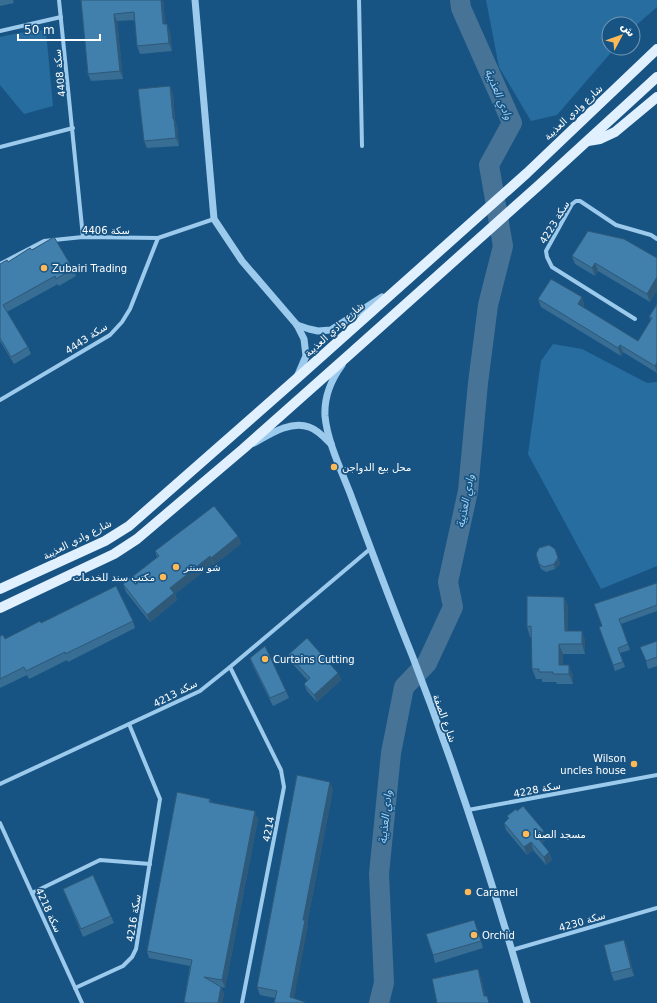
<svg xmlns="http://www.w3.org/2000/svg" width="657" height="1003" font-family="'DejaVu Sans','Noto Sans Arabic',sans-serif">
<rect width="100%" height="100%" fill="#185483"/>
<!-- green -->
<g fill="#276da0">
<polygon points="486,0 657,0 657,7 633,28 633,24 609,24 609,48 615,48 557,115 531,121 499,67"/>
<polygon points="34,30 46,31 53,106 24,114 0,85 0,37"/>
<polygon points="553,344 582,349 647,383 657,382 657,566 601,589 528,454 541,361"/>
</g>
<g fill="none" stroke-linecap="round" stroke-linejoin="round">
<!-- river -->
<polyline stroke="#477496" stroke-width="20" points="379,1003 384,983 379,874 391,753 404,687 427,663 453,607 448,582 468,491 478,383 488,305 503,246 489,165 512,123 461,8 460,0"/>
<!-- minor -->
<g stroke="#9ccaec" stroke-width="4">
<polyline points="59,0 83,237"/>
<polyline points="359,0 362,146"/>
<polyline points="0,31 61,17"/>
<polyline points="0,147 73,128"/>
<polyline points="0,264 44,241 83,237 158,238 214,219"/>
<polyline points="635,319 552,267 547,257 546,251 572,204 576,201 580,201 616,225 651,235 657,239"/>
<polyline points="0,400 110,335 122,322 130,309 158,238"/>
<polyline points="230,667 281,770 284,787 242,1003"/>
<polyline points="0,784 200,691 230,667 370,549"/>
<polyline points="468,810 657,775"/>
<polyline points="0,823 82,1003"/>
<polyline points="32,893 100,860 150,864"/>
<polyline points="512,950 657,908"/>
<polyline points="75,988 123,966 132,957 136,949 160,799 129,724"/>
</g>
<!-- tertiary -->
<g stroke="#9ccaec" stroke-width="7">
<polyline points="195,0 214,219 242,261 297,325 304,339 306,356 297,377"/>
<polyline points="297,325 309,329 318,331 331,330 382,297"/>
<path d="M342,365C331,380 324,398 325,416C327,440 341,470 350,493C370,547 390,601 412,655C456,769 494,886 527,1003"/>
<path d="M254,443C270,434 291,420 309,427C318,430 325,438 331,444"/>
</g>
<!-- primary -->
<g stroke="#e1f0ff" stroke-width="10">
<polyline points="588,141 600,139 615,132 657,97"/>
<polyline points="0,589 105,541 129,526 295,380 527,173 657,49"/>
<polyline points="0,608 114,554 137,539 243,449 350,354 538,186 657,77"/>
</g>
</g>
<!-- wall -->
<g fill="#386d94">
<polygon points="0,0 13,0 14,3 0,6"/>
<polygon points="81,0 163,0 165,24 167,24 170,32 172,51 140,54 137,46 135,20 117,21 123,79 91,81 88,74"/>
<polygon points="170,86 173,94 175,121 177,126 179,146 147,148 144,141"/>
<polygon points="32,250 73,269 76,276 59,286 58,284 7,312 28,347 31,354 14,364 0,341 0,264 8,262"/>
<polygon points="572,256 657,258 657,290 650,302 598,271 595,276 575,264"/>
<polygon points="582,297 584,305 583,307 638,341 651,321 649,317 657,304 657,373 623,352 621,356 541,307 538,299"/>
<polygon points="238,536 241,544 214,565 213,564 175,594 177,600 150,622 126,592 123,584 157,557 155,551"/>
<polygon points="557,554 560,564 555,569 546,572 541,569 539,564"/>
<polygon points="657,583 657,611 621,624 630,650 620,653 625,667 615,671 599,627 602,626"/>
<polygon points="564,597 568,607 568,631 582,631 585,641 585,654 563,654 563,665 573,675 573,684 557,684 556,682 542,682 542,679 536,679 532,669 532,637 530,637 527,627"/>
<polygon points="133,621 135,628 68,662 67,660 29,679 27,675 0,688 0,636 5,639 41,623"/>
<polygon points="657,641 657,666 648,669 646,661"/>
<polygon points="288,655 338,673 341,680 317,702 307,691 304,684 308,681 291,662"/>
<polygon points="250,658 286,691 289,698 273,706 253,666"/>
<polygon points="333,789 307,924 308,927 275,998 260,995 257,987"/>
<polygon points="210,799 211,802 258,819 225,988 221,987 224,994 222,1003 184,1003 184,1002 190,966 149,958 147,951"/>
<polygon points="507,816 547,838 542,843 549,852 552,860 546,865 533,850 527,855 506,830 504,823 508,819"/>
<polygon points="63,889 111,916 114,923 83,937"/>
<polygon points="477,928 483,948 435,963 433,955"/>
<polygon points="624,940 627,947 634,976 614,981 611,973"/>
</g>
<!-- shaded-wall -->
<g fill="#2e5978">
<polygon points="161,0 163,0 166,32 163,24"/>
<polygon points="114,14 117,21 123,79 120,71"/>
<polygon points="167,24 170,32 172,51 169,43"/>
<polygon points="170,86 173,94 175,121 177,126 179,146 176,138 173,119"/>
<polygon points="595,263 598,271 595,276 592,268"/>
<polygon points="657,277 657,290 650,302 647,294"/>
<polygon points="582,297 584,305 580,312 578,304"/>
<polygon points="620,345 623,352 621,356 618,348"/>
<polygon points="657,362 657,373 655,366"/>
<polygon points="238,536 241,544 214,565 211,558"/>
<polygon points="555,549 560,564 555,569 554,564"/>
<polygon points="210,556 213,564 175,594 177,600 150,622 147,615 170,588"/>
<polygon points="564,597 568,607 568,641 565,631"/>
<polygon points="582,631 585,641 585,654 582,644"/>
<polygon points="559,644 563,654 563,674 559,665"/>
<polygon points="569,665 573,675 573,684 569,674"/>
<polygon points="338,673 341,680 317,702 314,695"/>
<polygon points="330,782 333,789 307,924 308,927 293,1003 290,997 303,920"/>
<polygon points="255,811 258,819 225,988 222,980"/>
<polygon points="544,831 547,838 540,844 537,837"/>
<polygon points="531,842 533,850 527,855 524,847"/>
<polygon points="549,852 552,860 546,865 544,857"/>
<polygon points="624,940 627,947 634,976 631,968"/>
<polygon points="478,969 481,976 487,1003 484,996"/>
<polygon points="221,987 224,994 222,1003 218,1003"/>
</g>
<!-- building -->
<g fill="#417fac" stroke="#2e5978">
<polygon points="81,0 161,0 163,24 167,24 169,43 137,46 134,12 114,14 120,71 88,74"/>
<polygon points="170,86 173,119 174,119 176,138 144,141 138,89"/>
<polygon points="588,231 624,239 657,258 657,277 647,294 595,263 592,268 572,256"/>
<polygon points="54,237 73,269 56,279 55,276 3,305 28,347 11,357 0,338 0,264 7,260 8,262 30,248 32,250"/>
<polygon points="551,279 582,297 578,304 638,341 652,318 649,317 657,304 657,362 655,366 620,345 618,348 538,299"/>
<polygon points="214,506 238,536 211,558 210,556 170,588 174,593 147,615 123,584 159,556 155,551"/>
<polygon points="549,545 555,549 558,558 554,564 544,567 539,564 536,554 539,548"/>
<polygon points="657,583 657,605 619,619 628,644 618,648 623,662 613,665 599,627 602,626 594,604"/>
<polygon points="116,586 133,621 65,654 65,652 26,671 24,667 0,679 0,636 3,635 5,639 40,621 41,623"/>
<polygon points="527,596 564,597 565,631 582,631 582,644 559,644 559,665 569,665 569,674 553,674 553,672 539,672 539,669 532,669 531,626 527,627"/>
<polygon points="307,638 338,673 314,695 304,684 310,678 288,655"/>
<polygon points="657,641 657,657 646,661 640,647"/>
<polygon points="265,646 286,691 270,698 250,658"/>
<polygon points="297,775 330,782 303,920 305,920 290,997 305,1002 304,1003 274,1003 277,991 257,987"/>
<polygon points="177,792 210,799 209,802 255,811 222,980 204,977 221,987 218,1003 188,1003 184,1002 192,960 147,951"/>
<polygon points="523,806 544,831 537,837 549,852 544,857 531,842 524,847 504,823 509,818 507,816 516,809 517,811"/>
<polygon points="93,875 111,916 81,929 63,889"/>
<polygon points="474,920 481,941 433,955 426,934"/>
<polygon points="624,940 631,968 611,973 604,945"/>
<polygon points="478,969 484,996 487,996 489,1003 437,1003 432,979"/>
</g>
<!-- markers -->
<g fill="#ffb957" stroke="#185483" stroke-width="1.5">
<circle cx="44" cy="268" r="4"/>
<circle cx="334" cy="467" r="4"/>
<circle cx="176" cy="567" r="4"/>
<circle cx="163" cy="577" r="4"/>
<circle cx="265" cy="659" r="4"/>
<circle cx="634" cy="764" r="4"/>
<circle cx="526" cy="834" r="4"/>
<circle cx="468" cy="892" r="4"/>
<circle cx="474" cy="935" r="4"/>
</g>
<g text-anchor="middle" stroke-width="3.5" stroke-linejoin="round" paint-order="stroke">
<!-- street labels -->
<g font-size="10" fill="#fff" stroke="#185483">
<text transform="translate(59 73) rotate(-96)" y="4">سكة 4408</text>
<text transform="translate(573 112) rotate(-43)" y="4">شارع وادي العذيبة</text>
<text transform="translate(554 222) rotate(-59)" y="4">سكة 4223</text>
<text x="106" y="234">سكة 4406</text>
<text transform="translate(334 329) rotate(-42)" y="4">شارع وادي العذيبة</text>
<text transform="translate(86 338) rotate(-33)" y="4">سكة 4443</text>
<text transform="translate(77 539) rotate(-27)" y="4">شارع وادي العذيبة</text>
<text transform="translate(175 693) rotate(-27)" y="4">سكة 4213</text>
<text transform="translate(445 718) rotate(70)" y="4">شارع الصفة</text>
<text transform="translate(537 789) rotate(-11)" y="4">سكة 4228</text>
<text transform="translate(268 829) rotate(-79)" y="4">4214</text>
<text transform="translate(49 910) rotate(65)" y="4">سكة 4218</text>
<text transform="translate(133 918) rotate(-81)" y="4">سكة 4216</text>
<text transform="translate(582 921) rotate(-16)" y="4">سكة 4230</text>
</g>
<!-- poi labels -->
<g font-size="10" fill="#fff" stroke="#185483" text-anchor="start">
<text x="52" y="272">Zubairi Trading</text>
<text x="342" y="471">محل بيع الدواجن</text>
<text x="184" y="571">شو سنتر</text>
<text x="155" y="581" text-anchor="end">مكتب سند للخدمات</text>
<text x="273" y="663">Curtains Cutting</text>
<text x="626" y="762" text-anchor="end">Wilson<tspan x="626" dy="12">uncles house</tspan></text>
<text x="534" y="838">مسجد الصفا</text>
<text x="476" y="896">Caramel</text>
<text x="482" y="939">Orchid</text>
</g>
<!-- water labels -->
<g font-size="11" font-style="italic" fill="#a7d4f3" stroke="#185483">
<text transform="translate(499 94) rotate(67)" y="4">وادي العذيبة</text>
<text transform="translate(465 501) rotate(-79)" y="4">وادي العذيبة</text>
<text transform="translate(385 817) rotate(-84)" y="4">وادي العذيبة</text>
</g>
</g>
<!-- north arrow -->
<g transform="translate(621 36) rotate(49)"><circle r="19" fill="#185483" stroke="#7498b5"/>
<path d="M0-3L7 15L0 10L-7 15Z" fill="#ffb957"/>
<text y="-6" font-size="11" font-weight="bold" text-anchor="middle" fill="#ffffff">ش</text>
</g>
<!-- scale -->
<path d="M18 34v6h82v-6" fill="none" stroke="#ffffff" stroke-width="2"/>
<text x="24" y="34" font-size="12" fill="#ffffff" stroke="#185483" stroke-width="3" paint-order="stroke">50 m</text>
</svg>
